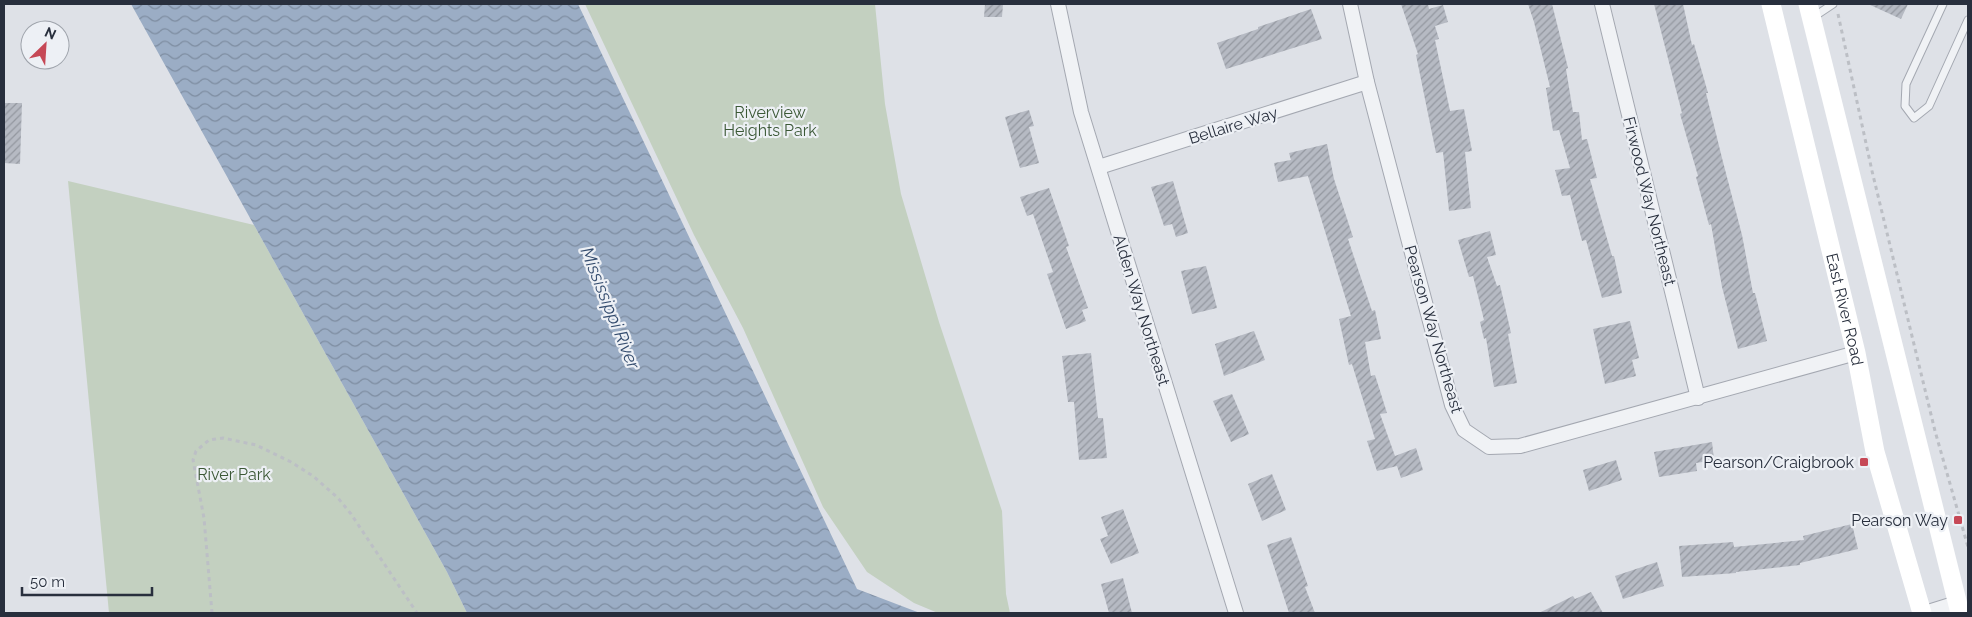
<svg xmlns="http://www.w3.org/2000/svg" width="1972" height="617" font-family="Raleway,sans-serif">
<defs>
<pattern id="water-waves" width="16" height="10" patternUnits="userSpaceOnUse" patternTransform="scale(1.25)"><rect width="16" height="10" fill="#9badc5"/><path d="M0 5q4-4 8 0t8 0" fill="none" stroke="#7e8da1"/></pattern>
<pattern id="building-hatch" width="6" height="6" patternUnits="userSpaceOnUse" patternTransform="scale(1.25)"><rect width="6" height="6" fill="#b6bac3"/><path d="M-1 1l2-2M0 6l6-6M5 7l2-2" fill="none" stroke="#9498a0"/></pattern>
</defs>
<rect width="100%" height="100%" fill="#dee1e7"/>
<!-- park -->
<g fill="#c3d0c0">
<polygon points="585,4 875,4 885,104 901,194 939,322 1002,511 1006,594 1010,613 938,613 914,603 867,572 823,507 743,328 694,235"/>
<polygon points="68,181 254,225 447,572 467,613 109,613"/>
</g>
<!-- water -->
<polygon fill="url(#water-waves)" points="131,4 578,4 857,589 920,613 467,613 447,572"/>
<!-- building -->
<g fill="url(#building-hatch)">
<polygon points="985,4 1003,4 1002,17 984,17"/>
<polygon points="1401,4 1428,4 1429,9 1443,5 1448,22 1435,26 1439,39 1435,40 1450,111 1464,109 1472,151 1465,152 1471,208 1449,211 1443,152 1436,153 1416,55 1418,54"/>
<polygon points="1528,4 1552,4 1568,68 1566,69 1573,112 1579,112 1582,140 1587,139 1597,178 1590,179 1612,256 1614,256 1622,293 1602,298 1586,240 1582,241 1570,195 1562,196 1555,170 1570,168 1559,130 1553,131 1546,88 1550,87 1534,22"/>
<polygon points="1654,4 1683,4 1692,45 1694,44 1708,93 1706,93 1722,158 1742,235 1753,293 1755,293 1767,341 1738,349 1722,287 1711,224 1709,225 1696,177 1698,176 1680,114 1682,113"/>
<polygon points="1868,4 1908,4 1901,19"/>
<polygon points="1311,9 1322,39 1226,69 1217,43 1258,29 1258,27"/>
<polygon points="4,103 22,103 20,164 4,163"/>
<polygon points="1029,110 1034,126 1029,127 1039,163 1020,168 1005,117"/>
<polygon points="1327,144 1334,179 1353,237 1348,239 1372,311 1375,310 1381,339 1365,342 1371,376 1375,375 1387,413 1380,414 1395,456 1416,448 1423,470 1401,478 1397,466 1377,471 1367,441 1375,439 1352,364 1349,365 1339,319 1351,316 1308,176 1278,182 1274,163 1291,160 1289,153"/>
<polygon points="1173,181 1188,233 1176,237 1172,224 1164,226 1151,187"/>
<polygon points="1049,188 1069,246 1066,247 1088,308 1082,310 1086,321 1066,329 1047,274 1053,272 1033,214 1027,216 1020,197"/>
<polygon points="1490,231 1496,255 1487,257 1497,286 1500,285 1511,333 1508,334 1517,383 1494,387 1486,338 1484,339 1480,322 1484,320 1473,276 1469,277 1458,240"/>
<polygon points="1206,266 1217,308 1192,314 1181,271"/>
<polygon points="1630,321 1639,358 1632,360 1636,376 1605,384 1593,329"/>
<polygon points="1254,331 1265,360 1224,376 1215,344"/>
<polygon points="1091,353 1098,418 1103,418 1107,458 1079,460 1074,402 1068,402 1062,356"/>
<polygon points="1232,394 1249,434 1231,442 1213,401"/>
<polygon points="1712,442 1714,460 1696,463 1697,471 1659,477 1654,452"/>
<polygon points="1616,460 1622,480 1589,491 1583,470"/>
<polygon points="1272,474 1286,510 1262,521 1248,484"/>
<polygon points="1123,509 1139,553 1111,564 1100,539 1108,536 1101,517"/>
<polygon points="1852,524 1858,549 1800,563 1800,565 1736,572 1736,573 1682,577 1679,546 1733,542 1734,547 1804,540 1803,536"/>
<polygon points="1291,537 1308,586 1305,587 1315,613 1289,613 1267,545"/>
<polygon points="1657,562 1664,586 1623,599 1615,576"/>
<polygon points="1123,578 1132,613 1109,613 1101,584"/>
<polygon points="1591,592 1603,613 1539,613 1573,596 1575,599"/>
</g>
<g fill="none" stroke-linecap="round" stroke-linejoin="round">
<defs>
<g id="lane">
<polyline points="1943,4 1906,84 1905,106 1914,118 1929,106 1968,20"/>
<polyline points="1812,18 1833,4"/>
</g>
<g id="street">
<polyline points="1058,4 1081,112 1236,613"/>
<polyline points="1350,4 1367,82 1452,405 1464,430 1489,447 1520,446 1856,353"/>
<polyline points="1602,4 1698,398"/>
<polyline points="1099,167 1367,82"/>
<polyline points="1925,613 1957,603"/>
</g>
</defs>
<!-- lane casing -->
<use href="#lane" stroke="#a4a8b1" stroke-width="9"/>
<!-- street casing -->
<use href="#street" stroke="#a4a8b1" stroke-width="16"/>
<!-- path -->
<g stroke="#bcbfc5" stroke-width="3" stroke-dasharray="4 4" stroke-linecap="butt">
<polyline points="1838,14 1872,171 1935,431 1968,547"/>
<polyline points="212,613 204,518 193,460 196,451 209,440 223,438 256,445 291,462 313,476 338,498 351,514 417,613"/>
</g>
<!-- lane -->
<use href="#lane" stroke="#f0f2f5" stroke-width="7"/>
<!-- street -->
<use href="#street" stroke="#f0f2f5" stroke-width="14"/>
<!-- secondary -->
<g stroke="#fff" stroke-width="19">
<path id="s1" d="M1771,4L1856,353L1875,452L1922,613"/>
<polyline points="1808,4 1960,613"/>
</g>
</g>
<!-- markers -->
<g fill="#c64856" stroke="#edf0f5" stroke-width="2">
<rect x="1859" y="457" width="10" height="10" rx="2.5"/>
<rect x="1953" y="515" width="10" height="10" rx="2.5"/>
</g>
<g text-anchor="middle" stroke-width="4.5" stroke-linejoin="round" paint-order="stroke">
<!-- park labels -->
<g font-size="16" fill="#3b5836" stroke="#edf0f5">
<text x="770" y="118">Riverview<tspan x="770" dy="18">Heights Park</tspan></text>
<text x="234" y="480">River Park</text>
</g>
<!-- street labels -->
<g font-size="16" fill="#282f3d" stroke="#edf0f5">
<text transform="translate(1233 125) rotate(-17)" y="6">Bellaire Way</text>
<text transform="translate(1650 201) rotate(76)" y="6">Firwood Way Northeast</text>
<text dy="6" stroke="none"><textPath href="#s1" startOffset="314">East River Road</textPath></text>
<text transform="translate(1142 310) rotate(73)" y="6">Alden Way Northeast</text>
<text transform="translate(1434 329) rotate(74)" y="6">Pearson Way Northeast</text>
</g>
<!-- poi labels -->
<g font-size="16" fill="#282f3d" stroke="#edf0f5" text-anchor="end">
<text x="1854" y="468">Pearson/Craigbrook</text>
<text x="1948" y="526">Pearson Way</text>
</g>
<!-- water labels -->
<g font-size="18" font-style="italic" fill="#344c6e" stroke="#edf0f5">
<text transform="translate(610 308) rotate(68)" y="6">Mississippi River</text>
</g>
</g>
<!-- border -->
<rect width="1972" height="617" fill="none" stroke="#282f3d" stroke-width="10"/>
<!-- north arrow -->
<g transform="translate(45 45) rotate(25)"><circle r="24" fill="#edf0f5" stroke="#9ea3ab"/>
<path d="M0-4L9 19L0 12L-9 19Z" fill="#c64856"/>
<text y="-8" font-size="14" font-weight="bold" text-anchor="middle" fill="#282f3d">N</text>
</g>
<!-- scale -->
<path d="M22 587v8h130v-8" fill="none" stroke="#282f3d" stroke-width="2.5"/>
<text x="30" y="587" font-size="15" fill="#282f3d" stroke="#edf0f5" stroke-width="4" paint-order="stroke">50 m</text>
</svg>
